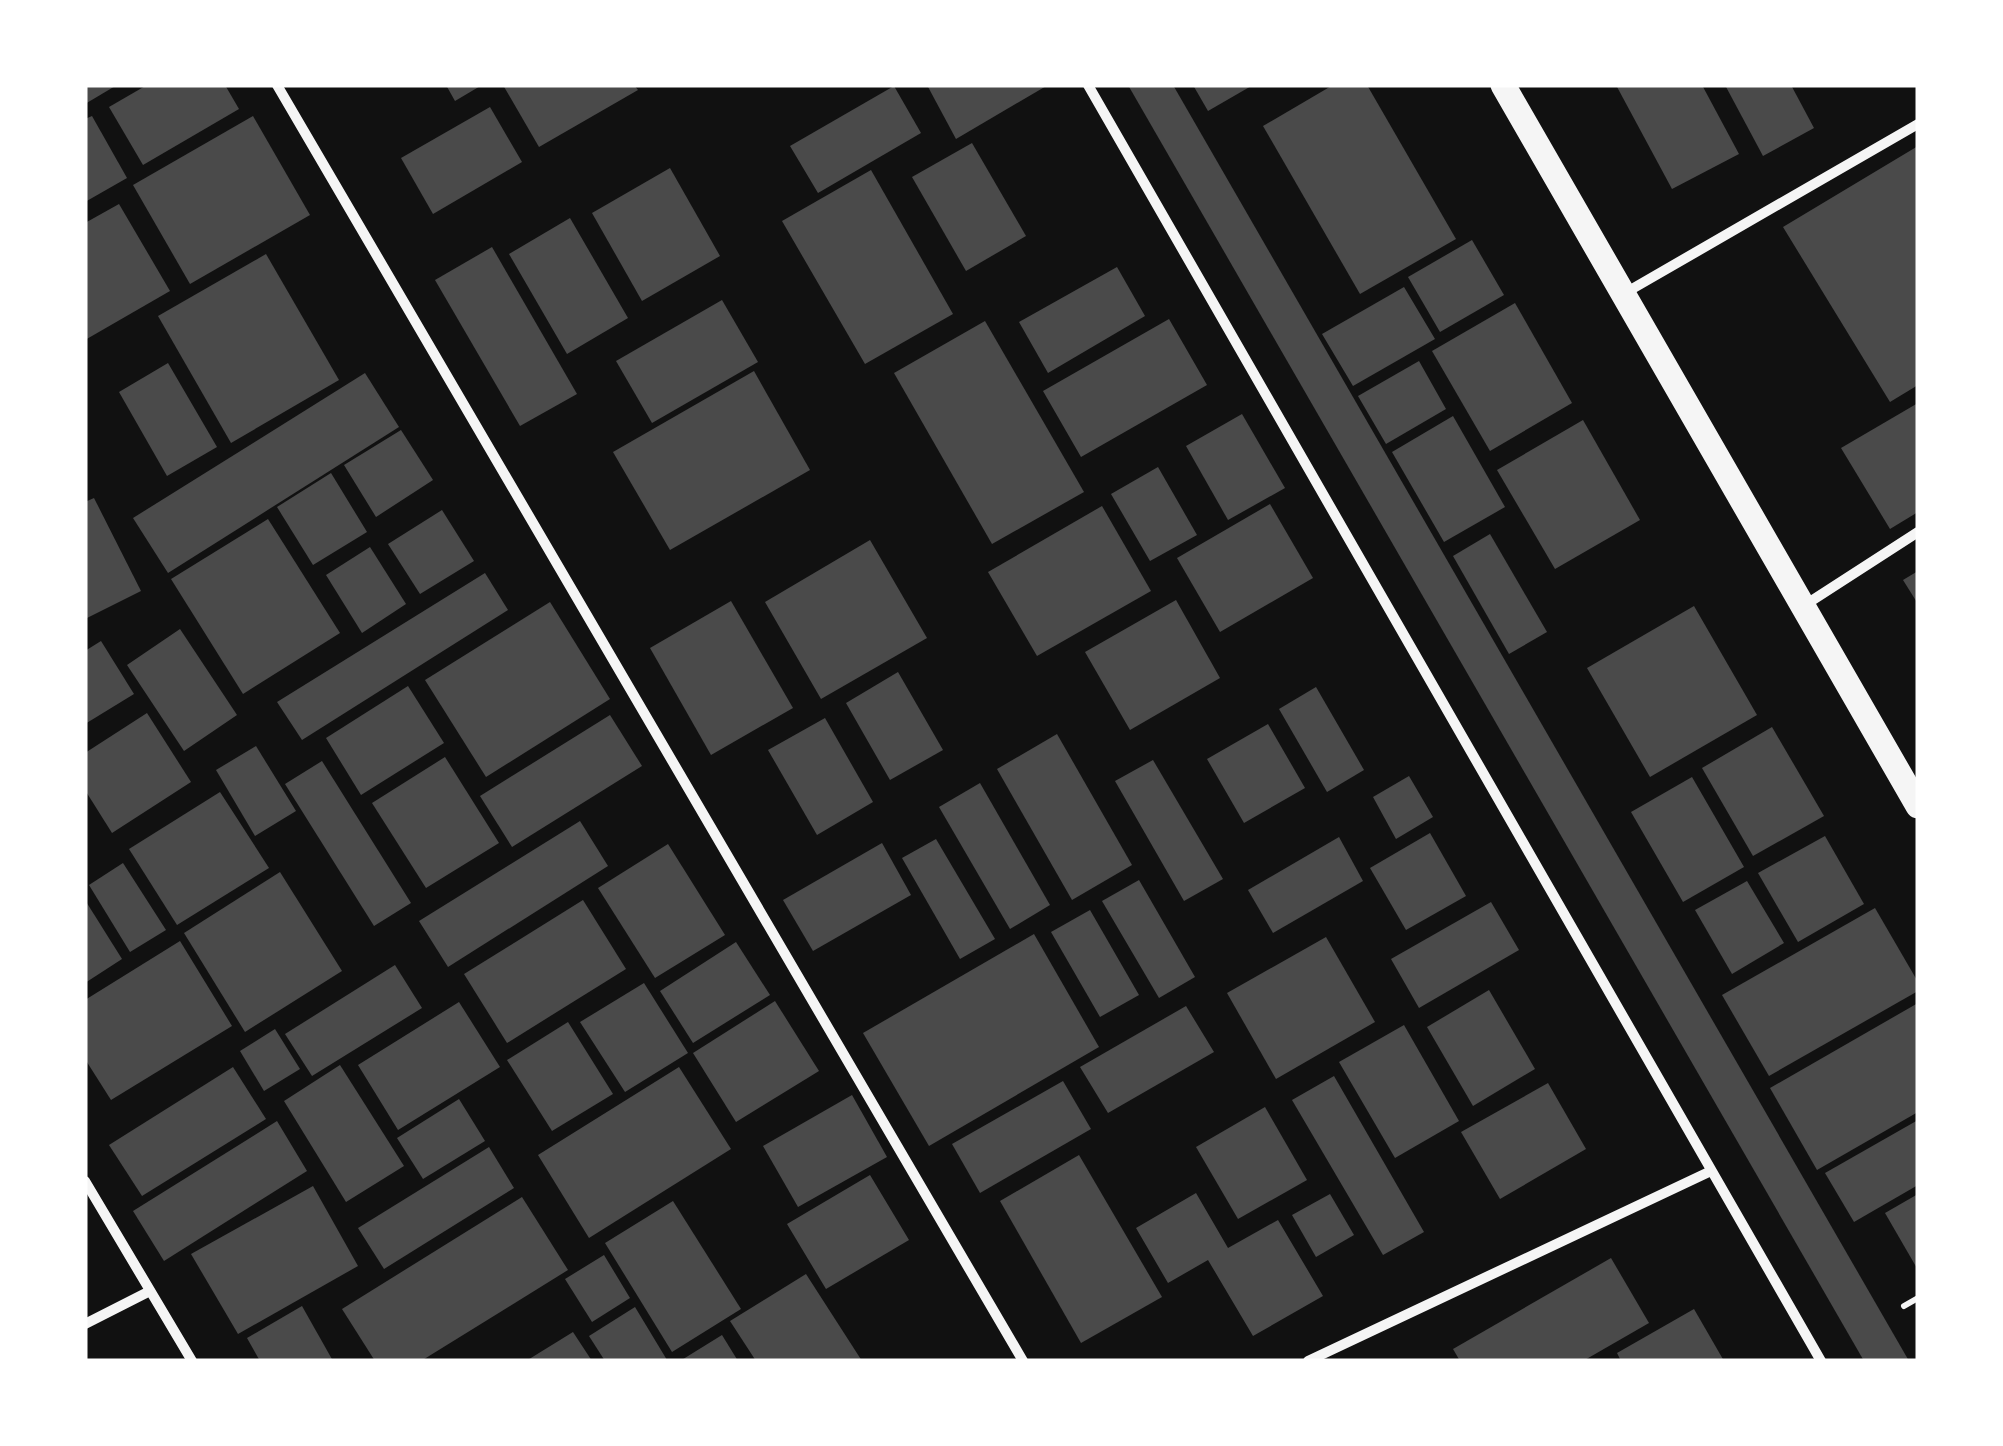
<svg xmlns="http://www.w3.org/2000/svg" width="2003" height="1446" font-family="'Exo 2',sans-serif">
<rect width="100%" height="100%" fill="#111"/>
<!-- building -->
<g fill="#4a4a4a">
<polygon points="85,85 117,85 85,104"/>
<polygon points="147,85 225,85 239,109 143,165 109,107"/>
<polygon points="446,85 482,85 455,101"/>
<polygon points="503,85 634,85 638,90 539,147"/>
<polygon points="927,85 1048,85 956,139"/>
<polygon points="1128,85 1173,85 1909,1361 1864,1361"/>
<polygon points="1193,85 1253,85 1208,111"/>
<polygon points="1333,85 1367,85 1456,239 1360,294 1263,126"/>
<polygon points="1616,85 1702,85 1739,154 1672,189"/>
<polygon points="1725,85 1791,85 1814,128 1763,156"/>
<polygon points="894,86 921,133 818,193 790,146"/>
<polygon points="490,107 522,162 433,214 401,158"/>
<polygon points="92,116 127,178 85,202 85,119"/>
<polygon points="253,116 310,215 190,284 133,185"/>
<polygon points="972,143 1026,236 966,271 912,177"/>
<polygon points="1918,146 1918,385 1890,402 1783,227"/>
<polygon points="670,168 720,256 642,301 592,213"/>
<polygon points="871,170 953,314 865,364 782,221"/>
<polygon points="119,204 170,291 85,340 85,223"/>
<polygon points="570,218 628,318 567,354 509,254"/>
<polygon points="1472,240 1504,295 1440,332 1408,277"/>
<polygon points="492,247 577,394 520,426 435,280"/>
<polygon points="266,254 339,380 231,443 158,316"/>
<polygon points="1117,267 1145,316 1048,373 1019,322"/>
<polygon points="1404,287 1435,339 1353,386 1322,334"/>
<polygon points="722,300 758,362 652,423 616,361"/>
<polygon points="1515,303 1572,403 1490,451 1432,351"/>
<polygon points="1169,319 1207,385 1081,457 1043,391"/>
<polygon points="985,321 1084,492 992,544 894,373"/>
<polygon points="1419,361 1446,409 1386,444 1358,396"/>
<polygon points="168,363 217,447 167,476 119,392"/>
<polygon points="754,371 810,470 670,550 613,452"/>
<polygon points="365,373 399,427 168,573 133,518"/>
<polygon points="1918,403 1918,512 1890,529 1841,448"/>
<polygon points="1242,414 1285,488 1228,520 1186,446"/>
<polygon points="1453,416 1505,507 1444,542 1392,452"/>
<polygon points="1583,420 1640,520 1555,569 1497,470"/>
<polygon points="401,430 433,480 376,517 344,465"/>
<polygon points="1158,467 1197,535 1150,561 1111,494"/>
<polygon points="331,473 367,532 313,565 277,507"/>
<polygon points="94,498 141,591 85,619 85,502"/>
<polygon points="1270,504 1313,578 1220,632 1177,558"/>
<polygon points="1102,506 1151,591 1037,656 988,572"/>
<polygon points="442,510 474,561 420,594 388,544"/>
<polygon points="268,519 340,633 243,694 171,579"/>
<polygon points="1490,534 1547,632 1509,654 1453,556"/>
<polygon points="870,540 927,638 821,699 765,602"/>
<polygon points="370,547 406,604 362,633 326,575"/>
<polygon points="1918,571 1918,604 1903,580"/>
<polygon points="485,573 508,610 302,740 277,702"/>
<polygon points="1176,600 1220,678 1130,730 1085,652"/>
<polygon points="731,601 793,708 711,755 650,648"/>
<polygon points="550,602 610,699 486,777 425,680"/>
<polygon points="1694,606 1757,715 1650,777 1587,668"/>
<polygon points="180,629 237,715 184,751 127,665"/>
<polygon points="101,641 134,694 85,724 85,651"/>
<polygon points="898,672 943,750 890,780 846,703"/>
<polygon points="408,686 444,743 361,795 326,738"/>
<polygon points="1316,687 1364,770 1327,792 1279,709"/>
<polygon points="147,713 191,782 112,833 85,790 85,753"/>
<polygon points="610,715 642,766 512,847 480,796"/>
<polygon points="825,718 873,802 817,835 768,750"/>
<polygon points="1268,724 1305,788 1244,823 1207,759"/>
<polygon points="1772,727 1824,816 1753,856 1702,768"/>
<polygon points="1057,734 1132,865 1072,900 997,769"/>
<polygon points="256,746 296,811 255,836 216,770"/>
<polygon points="445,757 499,843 426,888 372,803"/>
<polygon points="1153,760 1223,879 1184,901 1115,781"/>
<polygon points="322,761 411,903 374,926 285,784"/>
<polygon points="1409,776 1433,817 1396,839 1373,797"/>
<polygon points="1692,777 1744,867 1683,902 1631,812"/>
<polygon points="980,783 1050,905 1010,929 939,807"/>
<polygon points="220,792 269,868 177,925 129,849"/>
<polygon points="580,821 608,866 448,967 419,921"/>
<polygon points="1430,833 1466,896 1406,930 1370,868"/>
<polygon points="1825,836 1864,904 1798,942 1758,873"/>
<polygon points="1339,837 1363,881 1273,933 1248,890"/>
<polygon points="936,839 995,939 960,959 902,858"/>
<polygon points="882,843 911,895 813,951 783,900"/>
<polygon points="668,844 725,935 655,978 598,888"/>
<polygon points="123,863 166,930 130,952 89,885"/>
<polygon points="280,872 342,971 245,1032 184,933"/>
<polygon points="1139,880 1195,977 1159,998 1102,901"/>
<polygon points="1747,881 1784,943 1732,974 1695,910"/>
<polygon points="85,900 122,959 85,983"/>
<polygon points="583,900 626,969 507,1043 464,974"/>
<polygon points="1491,902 1519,950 1419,1008 1391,959"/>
<polygon points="1875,908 1918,982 1918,991 1769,1076 1722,995"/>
<polygon points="1090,910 1139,995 1100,1017 1051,932"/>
<polygon points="1034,934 1099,1047 929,1146 863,1033"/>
<polygon points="1326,937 1375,1022 1276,1079 1227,993"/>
<polygon points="180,941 232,1026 111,1100 85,1059 85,1000"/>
<polygon points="736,942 770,995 693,1043 660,991"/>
<polygon points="395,965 422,1008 312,1076 285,1034"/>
<polygon points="644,983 688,1053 625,1092 580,1022"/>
<polygon points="1489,990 1535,1069 1473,1106 1427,1027"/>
<polygon points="775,1001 819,1071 736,1122 693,1053"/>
<polygon points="459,1002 500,1067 398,1130 358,1065"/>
<polygon points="1918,1003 1918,1112 1817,1170 1770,1088"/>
<polygon points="1186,1006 1214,1052 1108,1113 1080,1067"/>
<polygon points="568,1022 613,1094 552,1131 507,1060"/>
<polygon points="1404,1025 1459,1121 1395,1158 1339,1062"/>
<polygon points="275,1029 300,1069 264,1091 240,1051"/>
<polygon points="340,1065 404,1166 346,1202 284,1101"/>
<polygon points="233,1067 266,1119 142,1196 109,1145"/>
<polygon points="679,1067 731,1149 589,1238 538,1155"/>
<polygon points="1334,1076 1424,1232 1383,1255 1292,1100"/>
<polygon points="1063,1081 1091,1129 980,1193 952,1144"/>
<polygon points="1548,1083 1586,1149 1500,1199 1461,1132"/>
<polygon points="852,1095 887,1157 798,1207 763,1146"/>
<polygon points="459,1099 485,1141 423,1179 397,1138"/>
<polygon points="1265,1107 1307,1180 1238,1219 1196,1147"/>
<polygon points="1918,1120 1918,1185 1854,1222 1825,1173"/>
<polygon points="277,1121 307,1171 164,1261 133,1211"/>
<polygon points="489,1147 514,1188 384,1269 358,1228"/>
<polygon points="1079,1155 1162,1297 1081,1343 1000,1201"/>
<polygon points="870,1175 909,1240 826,1289 787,1224"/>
<polygon points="313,1186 358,1266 238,1334 191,1254"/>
<polygon points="1196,1193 1228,1248 1278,1220 1323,1296 1253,1336 1208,1260 1168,1283 1136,1228"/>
<polygon points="1330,1194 1354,1235 1316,1257 1292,1215"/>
<polygon points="1918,1194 1918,1270 1885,1213"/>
<polygon points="522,1197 568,1270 421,1361 375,1361 342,1309"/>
<polygon points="673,1201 741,1309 672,1352 605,1243"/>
<polygon points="604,1255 630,1298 592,1322 565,1279"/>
<polygon points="1611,1258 1649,1323 1583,1361 1460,1361 1453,1349"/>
<polygon points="806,1274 862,1361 756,1361 730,1321"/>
<polygon points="302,1306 333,1361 260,1361 247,1338"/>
<polygon points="635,1307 667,1360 605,1361 589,1336"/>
<polygon points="1694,1309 1724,1361 1621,1361 1617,1353"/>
<polygon points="573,1332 592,1361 526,1361"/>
<polygon points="722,1335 738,1361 680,1361"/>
</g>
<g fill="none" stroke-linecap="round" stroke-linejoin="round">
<!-- path -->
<polyline stroke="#f5f5f5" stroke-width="6" points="1904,1306 1918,1298"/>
<!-- minor -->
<g stroke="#f5f5f5" stroke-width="10">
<polyline points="277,85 1023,1361"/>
<polyline points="1088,85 1821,1361"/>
<polyline points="1625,293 1918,124"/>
<polyline points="1805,605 1918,532"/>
<polyline points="85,1181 192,1361"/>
<polyline points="85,1324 148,1292"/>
<polyline points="1308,1361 1711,1171"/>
</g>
<!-- primary -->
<polyline stroke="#f5f5f5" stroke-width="25" points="1503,85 1918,806"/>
</g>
<!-- border -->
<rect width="2003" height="1446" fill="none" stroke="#ffffff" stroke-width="175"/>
</svg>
